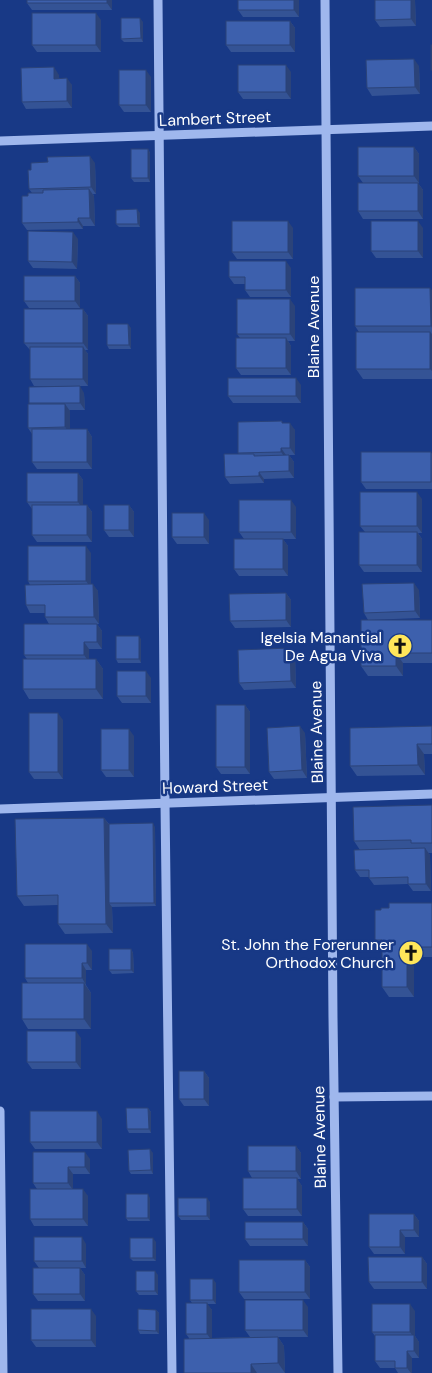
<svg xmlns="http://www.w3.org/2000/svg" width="432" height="1373" font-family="'DM Sans',sans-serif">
<rect width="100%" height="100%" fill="#183986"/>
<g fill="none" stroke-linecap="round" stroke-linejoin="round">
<!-- minor -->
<g stroke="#9fb7ed" stroke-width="9">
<polyline points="158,0 165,803 172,1373"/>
<polyline points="325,0 333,1018 338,1373"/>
<polyline points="0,141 432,126"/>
<polyline points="0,809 432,794"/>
<polyline points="334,1097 432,1096"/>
<polyline points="0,1111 3,1373"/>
</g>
</g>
<!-- wall -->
<g fill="#345395">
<polygon points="112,0 112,10 32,10 27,3"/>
<polygon points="299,0 299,17 243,17 238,10"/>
<polygon points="375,0 415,0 416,26 380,27 375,20"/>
<polygon points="101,20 101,52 37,52 32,45"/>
<polygon points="290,21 295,28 295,52 231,52 226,45"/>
<polygon points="143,22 143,42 124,42 121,39"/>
<polygon points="419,66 420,94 372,96 367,88"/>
<polygon points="291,72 291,99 243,99 238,92"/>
<polygon points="59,75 59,78 72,85 72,108 26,109 22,102"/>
<polygon points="151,77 151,112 124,112 119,105"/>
<polygon points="414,147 419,154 419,183 418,183 423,190 423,219 363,219 358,211 363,183 358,176"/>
<polygon points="148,149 150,153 150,182 134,182 131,178"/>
<polygon points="95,163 96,194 93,194 94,196 95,226 83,226 83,229 27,230 22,223 28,196 32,193 29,189"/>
<polygon points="140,213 140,227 119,227 116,224"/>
<polygon points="293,228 293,259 237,259 232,252"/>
<polygon points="423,228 423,258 376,258 371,251"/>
<polygon points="78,239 77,269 33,268 28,261"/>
<polygon points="291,268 291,297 250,297 245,290 245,284 234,284 229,277"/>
<polygon points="75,276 80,283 80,308 29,308 24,301"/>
<polygon points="432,290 432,379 363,379 356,369 359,332 355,326"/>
<polygon points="295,306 295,341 288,341 291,346 291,375 241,375 236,368 240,338 237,334"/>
<polygon points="83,309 88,316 88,350 85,350 88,354 88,386 34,386 30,379 30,350 24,343"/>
<polygon points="131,328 131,349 109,349 107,345"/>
<polygon points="301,385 301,403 233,403 228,396"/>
<polygon points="84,393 85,410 69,410 70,411 70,429 87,429 92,437 92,469 37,469 32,462 32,434 28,428 30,404 29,403"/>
<polygon points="284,423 295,430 295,455 289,455 294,462 294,478 264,479 264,483 230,484 225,477 239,454 238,453"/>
<polygon points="432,453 432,489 366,489 361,482"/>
<polygon points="78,473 83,480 83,505 87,505 92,512 92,542 37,542 32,535 32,509 27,502"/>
<polygon points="422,499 422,533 418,533 422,539 422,572 364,572 359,565 365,532 360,526"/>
<polygon points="129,505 134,512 134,537 109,537 104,530"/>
<polygon points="296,507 296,539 283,539 288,546 288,576 239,576 234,569 244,539 239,532"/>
<polygon points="209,520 209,544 177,544 172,537"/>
<polygon points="91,553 91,584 98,591 99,624 97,624 102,631 102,649 89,649 89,659 96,659 103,669 103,699 29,699 23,689 27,659 24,655 49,624 45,617 45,613 30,613 26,605 30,585 28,581"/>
<polygon points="419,590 420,618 368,620 364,613"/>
<polygon points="286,593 291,600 291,627 235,628 230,621"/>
<polygon points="432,620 432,663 403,663 403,676 368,676 361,666"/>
<polygon points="141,639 141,663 118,663 116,659"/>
<polygon points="295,655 296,688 244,690 239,683"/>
<polygon points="151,678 151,703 122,703 117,696"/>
<polygon points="245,705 250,712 250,774 221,774 216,767"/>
<polygon points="63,720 63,779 34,779 29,772"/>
<polygon points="432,726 432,754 424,754 425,775 357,776 350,766"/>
<polygon points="305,733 307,778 274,779 269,772"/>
<polygon points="134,736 134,777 106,777 101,770"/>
<polygon points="432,805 432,853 428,853 430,855 431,891 413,891 408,884 374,885 369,878 369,877 360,877 355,870 360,850 354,841"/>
<polygon points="104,818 109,824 155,827 156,906 112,907 113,933 65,934 58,924 58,905 24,906 17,896"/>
<polygon points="432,903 432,957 414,957 414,997 389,997 382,987 382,950 375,940 381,910 389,908"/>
<polygon points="131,949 133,953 134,973 112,974 109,970"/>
<polygon points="92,951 92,970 86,970 86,985 91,993 91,1029 28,1029 22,1019 28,983 25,978"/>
<polygon points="81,1038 81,1069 32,1069 27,1062"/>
<polygon points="204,1071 209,1078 209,1106 184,1106 179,1099"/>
<polygon points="148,1108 151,1112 151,1133 129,1133 127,1129"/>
<polygon points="102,1119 102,1149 35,1149 30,1142"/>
<polygon points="296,1146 301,1153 301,1179 297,1179 302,1186 302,1216 248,1216 243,1209 252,1178 248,1171"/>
<polygon points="33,1152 90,1159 90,1174 73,1174 73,1189 88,1196 88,1226 34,1226 30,1219 37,1189 33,1183"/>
<polygon points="153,1153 153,1174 131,1174 129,1171"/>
<polygon points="150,1198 150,1221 128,1221 126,1218"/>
<polygon points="210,1202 210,1220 181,1220 178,1216"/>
<polygon points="414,1214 419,1221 419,1237 405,1237 405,1254 374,1254 369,1247"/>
<polygon points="303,1222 308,1229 308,1246 250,1246 245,1239"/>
<polygon points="156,1242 156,1261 133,1261 130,1258"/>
<polygon points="86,1244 86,1268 80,1268 85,1275 85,1301 38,1301 33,1294 39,1268 34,1261"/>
<polygon points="422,1257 427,1264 427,1289 374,1289 369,1282"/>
<polygon points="305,1260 310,1267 310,1299 244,1299 239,1292"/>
<polygon points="158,1275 158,1295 139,1295 136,1291"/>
<polygon points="216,1283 216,1304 207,1304 212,1310 212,1338 250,1337 245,1330 308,1307 308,1337 278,1337 284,1346 285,1373 184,1373 189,1338 186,1334 192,1303 190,1300"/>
<polygon points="156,1310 159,1313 159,1334 140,1334 138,1330"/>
<polygon points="415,1311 415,1336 419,1342 419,1358 412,1358 412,1373 398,1373 395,1368 380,1368 375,1361 375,1336 372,1332"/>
<polygon points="96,1316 96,1347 36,1347 31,1340"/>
</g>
<!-- shaded-wall -->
<g fill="#2b4379">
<polygon points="107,0 112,0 112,10 107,3"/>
<polygon points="294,0 299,0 299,17 294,10"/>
<polygon points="411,0 415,0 416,26 411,19"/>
<polygon points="96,13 101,20 101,52 96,45"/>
<polygon points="140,18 143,22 143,42 141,38"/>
<polygon points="290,21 295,28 295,52 290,45"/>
<polygon points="414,59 419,66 420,94 415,87"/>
<polygon points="286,65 291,72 291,99 286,92"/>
<polygon points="54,67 59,75 59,86 54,79"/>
<polygon points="146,70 151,77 151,112 146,105"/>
<polygon points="67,78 72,85 72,108 67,101"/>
<polygon points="414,147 419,154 419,183 414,176"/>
<polygon points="148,149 150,153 150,182 148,178"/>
<polygon points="90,156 95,163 96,194 91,187"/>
<polygon points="418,183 423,190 423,219 418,211"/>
<polygon points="89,189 94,196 95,226 90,218"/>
<polygon points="137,209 140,213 140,227 138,224"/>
<polygon points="78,218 83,226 83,229 78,222"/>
<polygon points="288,221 293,228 293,259 288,252"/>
<polygon points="418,221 423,228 423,258 418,251"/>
<polygon points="73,232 78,239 77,269 72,262"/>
<polygon points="286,261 291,268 291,297 286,290"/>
<polygon points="75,276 80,283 80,308 75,301"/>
<polygon points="430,288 432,290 432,328 431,326"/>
<polygon points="290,299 295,306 295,341 290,334"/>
<polygon points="83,309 88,316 88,350 83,343"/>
<polygon points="128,324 131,328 131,349 129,345"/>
<polygon points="430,332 432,334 432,371 430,369"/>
<polygon points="286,338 291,346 291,375 286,368"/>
<polygon points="83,347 88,354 88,386 83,379"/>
<polygon points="296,378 301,385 301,403 296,396"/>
<polygon points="80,386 84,393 85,410 80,403"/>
<polygon points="65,404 70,411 70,434 65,427"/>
<polygon points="290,423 295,430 295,455 290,448"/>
<polygon points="87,429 92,437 92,469 87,462"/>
<polygon points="281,448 286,455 286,459 281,452"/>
<polygon points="289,455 294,462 294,478 289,471"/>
<polygon points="259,472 264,479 264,483 259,476"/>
<polygon points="78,473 83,480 83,509 78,502"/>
<polygon points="417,492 422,499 422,533 417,526"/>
<polygon points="291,500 296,507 296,539 291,532"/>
<polygon points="87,505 92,512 92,542 87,535"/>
<polygon points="129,505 134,512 134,537 129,530"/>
<polygon points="204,513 209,520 209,544 204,537"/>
<polygon points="417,532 422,539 422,572 417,565"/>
<polygon points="283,539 288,546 288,576 283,569"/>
<polygon points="86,546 91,553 91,588 86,581"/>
<polygon points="414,583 419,590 420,618 415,611"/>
<polygon points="93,584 98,591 99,624 94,617"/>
<polygon points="286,593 291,600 291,627 286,620"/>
<polygon points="97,624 102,631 102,649 97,642"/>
<polygon points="139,636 141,639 141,663 139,659"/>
<polygon points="84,642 89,649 89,662 84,655"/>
<polygon points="290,648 295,655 296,688 291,681"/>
<polygon points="396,653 403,663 403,676 396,666"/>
<polygon points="96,659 103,669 103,699 96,689"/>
<polygon points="146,671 151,678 151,703 146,696"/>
<polygon points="245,705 250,712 250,774 245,767"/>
<polygon points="58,713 63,720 63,779 58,772"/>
<polygon points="300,726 305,733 307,778 302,770"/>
<polygon points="129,729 134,736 134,777 129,770"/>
<polygon points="417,744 424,754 425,775 418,765"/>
<polygon points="104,818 111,827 109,903 112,907 113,933 106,924"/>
<polygon points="153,823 155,827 156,906 154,903"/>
<polygon points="425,848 430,855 431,891 426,884"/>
<polygon points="87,944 92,951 92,970 87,963"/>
<polygon points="407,947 414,957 414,997 407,987"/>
<polygon points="131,949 133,953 134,973 131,970"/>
<polygon points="82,963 86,970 86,985 82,978"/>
<polygon points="84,983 91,993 91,1029 84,1019"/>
<polygon points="76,1031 81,1038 81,1069 76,1062"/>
<polygon points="204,1071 209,1078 209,1106 204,1099"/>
<polygon points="148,1108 151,1112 151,1133 149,1129"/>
<polygon points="97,1111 102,1119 102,1149 97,1142"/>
<polygon points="296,1146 301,1153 301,1179 296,1171"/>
<polygon points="150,1149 153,1153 153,1174 151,1170"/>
<polygon points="85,1152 90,1159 90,1174 85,1167"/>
<polygon points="68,1167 73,1174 73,1190 68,1183"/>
<polygon points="297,1178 302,1186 302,1216 297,1209"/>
<polygon points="83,1189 88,1196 88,1226 83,1219"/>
<polygon points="148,1194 150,1198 150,1221 148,1218"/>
<polygon points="207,1198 210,1202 210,1220 207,1216"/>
<polygon points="414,1214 419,1221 419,1237 414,1230"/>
<polygon points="303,1222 308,1229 308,1246 303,1239"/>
<polygon points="400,1230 405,1237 405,1254 400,1247"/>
<polygon points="82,1237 86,1244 86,1268 82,1261"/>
<polygon points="153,1238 156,1242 156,1261 153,1258"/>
<polygon points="422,1257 427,1264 427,1289 422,1282"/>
<polygon points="305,1260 310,1267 310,1299 305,1292"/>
<polygon points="80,1268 85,1275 85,1301 80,1294"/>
<polygon points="155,1271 158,1275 158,1295 155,1291"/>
<polygon points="213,1279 216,1283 216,1304 213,1300"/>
<polygon points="303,1300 308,1307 308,1337 303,1330"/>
<polygon points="207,1303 212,1310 212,1341 207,1334"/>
<polygon points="410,1304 415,1311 415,1336 419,1342 419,1358 414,1351 414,1338 410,1332"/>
<polygon points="91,1309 96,1316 96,1347 91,1340"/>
<polygon points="156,1310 159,1313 159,1334 156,1331"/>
<polygon points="278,1337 284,1346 285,1373 278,1363"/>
<polygon points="407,1351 412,1358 412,1373 411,1373 407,1368"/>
<polygon points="251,1364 257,1373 251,1373"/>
</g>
<!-- building -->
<g fill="#3d60ad" stroke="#2b4379">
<rect x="27" y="0" width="80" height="3"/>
<rect x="238" y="0" width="56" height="10"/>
<polygon points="375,0 411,0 411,19 375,20"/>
<rect x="32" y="13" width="64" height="32"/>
<polygon points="121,18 140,18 141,38 121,39"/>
<rect x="226" y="21" width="64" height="24"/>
<rect x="431" y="45" width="1" height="25"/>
<polygon points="414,59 415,87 367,88 366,60"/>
<rect x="238" y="65" width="48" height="27"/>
<polygon points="54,67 54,79 67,78 67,101 22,102 21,68"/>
<rect x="119" y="70" width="27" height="35"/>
<rect x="358" y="147" width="56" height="29"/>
<rect x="131" y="149" width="17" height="29"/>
<polygon points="90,156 91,187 29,189 28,170 31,170 31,163 48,162 47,157"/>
<rect x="358" y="183" width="60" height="28"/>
<polygon points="89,189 90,218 78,218 78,222 22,223 22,196 28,196 28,193 43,193 43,190"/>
<polygon points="137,209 138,224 116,224 116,210"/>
<rect x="232" y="221" width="56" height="31"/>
<rect x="371" y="221" width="47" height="30"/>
<polygon points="28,231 73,232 72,262 28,261"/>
<polygon points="229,261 286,261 286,290 245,290 245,277 229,277"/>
<rect x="24" y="276" width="51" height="25"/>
<polygon points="355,288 430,288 431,326 355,326"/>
<rect x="237" y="299" width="53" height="35"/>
<rect x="24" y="309" width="59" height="34"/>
<polygon points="107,324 128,324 129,345 107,345"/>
<rect x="356" y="332" width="74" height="37"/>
<rect x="236" y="338" width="50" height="30"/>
<rect x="30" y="347" width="53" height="32"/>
<rect x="228" y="378" width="68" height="18"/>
<polygon points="80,386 80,403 29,403 29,387"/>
<polygon points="28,404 65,404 65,427 28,428"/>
<polygon points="282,421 282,423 290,423 290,448 281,448 281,452 238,453 238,422"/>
<rect x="32" y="429" width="55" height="33"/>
<rect x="361" y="452" width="70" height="30"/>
<polygon points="224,454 254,454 254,456 289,455 289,471 259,472 259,476 225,477"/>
<rect x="27" y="473" width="51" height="29"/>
<rect x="360" y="492" width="57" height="34"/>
<rect x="239" y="500" width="52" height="32"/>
<rect x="32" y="505" width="55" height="30"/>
<rect x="104" y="505" width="25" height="25"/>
<rect x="172" y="513" width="32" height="24"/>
<rect x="359" y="532" width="58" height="33"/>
<rect x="234" y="539" width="49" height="30"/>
<rect x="28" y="546" width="58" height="35"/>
<polygon points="414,583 415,611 364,613 362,584"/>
<polygon points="93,584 94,617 45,617 45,605 26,605 25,585"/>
<polygon points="286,593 286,620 230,621 229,594"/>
<polygon points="361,620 432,620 432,653 396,653 396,666 361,666"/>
<polygon points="24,624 97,624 97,642 84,642 84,655 24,655"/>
<rect x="116" y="636" width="23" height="23"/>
<polygon points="290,648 291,681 239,683 238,650"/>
<rect x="23" y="659" width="73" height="30"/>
<rect x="117" y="671" width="29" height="25"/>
<rect x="216" y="705" width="29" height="62"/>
<rect x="29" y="713" width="29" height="59"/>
<polygon points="300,726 302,770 269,772 267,728"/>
<polygon points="432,726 432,744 417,744 418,765 350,766 350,728"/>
<rect x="101" y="729" width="28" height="41"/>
<polygon points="432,805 432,843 411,843 411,840 354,841 353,807"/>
<polygon points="104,818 106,924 58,924 58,895 17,896 15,819"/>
<polygon points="153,823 154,903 109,903 109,824"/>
<polygon points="425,848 426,884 408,884 408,877 369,878 369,870 355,870 354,850"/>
<polygon points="389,903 432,903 432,947 407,947 407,987 382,987 382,940 375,940 375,910 381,910 381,908 389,908"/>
<polygon points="25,944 87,944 87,963 82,963 82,978 25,978"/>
<rect x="109" y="949" width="22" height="21"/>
<rect x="22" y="983" width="62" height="36"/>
<rect x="27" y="1031" width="49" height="31"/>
<rect x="179" y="1071" width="25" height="28"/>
<polygon points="126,1108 148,1108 149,1129 127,1129"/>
<rect x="30" y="1111" width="67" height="31"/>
<rect x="248" y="1146" width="48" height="25"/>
<polygon points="150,1149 151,1170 129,1171 128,1150"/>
<polygon points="33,1152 85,1152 85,1167 68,1167 68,1183 33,1183"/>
<rect x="243" y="1178" width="54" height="31"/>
<rect x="30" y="1189" width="53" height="30"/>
<rect x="126" y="1194" width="22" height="24"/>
<rect x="178" y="1198" width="29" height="18"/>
<polygon points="369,1214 414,1214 414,1230 400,1230 400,1247 369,1247"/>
<rect x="245" y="1222" width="58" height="17"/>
<rect x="34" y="1237" width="48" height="24"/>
<rect x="130" y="1238" width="23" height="20"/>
<polygon points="368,1257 422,1257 422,1282 369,1282"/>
<rect x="239" y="1260" width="66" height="32"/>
<rect x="33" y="1268" width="47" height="26"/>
<rect x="136" y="1271" width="19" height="20"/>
<rect x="190" y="1279" width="23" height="21"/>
<rect x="245" y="1300" width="58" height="30"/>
<rect x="186" y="1303" width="21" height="31"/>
<rect x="372" y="1304" width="38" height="28"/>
<rect x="31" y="1309" width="60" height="31"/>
<polygon points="138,1309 156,1310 156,1331 138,1330"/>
<polygon points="375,1335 414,1335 414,1351 407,1351 407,1368 395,1368 395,1361 375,1361"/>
<polygon points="278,1337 278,1363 251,1364 251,1373 184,1373 184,1339"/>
</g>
<!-- icons -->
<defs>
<symbol id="church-disc" viewBox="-11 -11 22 22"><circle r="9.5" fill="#ffe65a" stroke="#183986"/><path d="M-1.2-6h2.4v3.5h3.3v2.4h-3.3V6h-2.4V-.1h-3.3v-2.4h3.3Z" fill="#111"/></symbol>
</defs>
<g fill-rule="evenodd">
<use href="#church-disc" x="386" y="632" width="28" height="28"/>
<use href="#church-disc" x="397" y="939" width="28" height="28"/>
</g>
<g text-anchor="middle" stroke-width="5" stroke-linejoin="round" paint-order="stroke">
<!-- street labels -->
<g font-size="16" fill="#fff" stroke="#183986">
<text transform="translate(215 118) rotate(-2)" y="6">Lambert Street</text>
<text transform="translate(313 327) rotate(-90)" y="6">Blaine Avenue</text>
<text transform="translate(316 732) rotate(-91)" y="6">Blaine Avenue</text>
<text transform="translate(215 786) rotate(-2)" y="6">Howard Street</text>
<text transform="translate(319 1137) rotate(-91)" y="6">Blaine Avenue</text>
</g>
<!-- poi labels -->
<g font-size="16" fill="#fff" stroke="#183986" text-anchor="end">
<text x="382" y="643">Igelsia Manantial<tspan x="382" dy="18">De Agua Viva</tspan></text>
<text x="394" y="950">St. John the Forerunner<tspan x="394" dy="18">Orthodox Church</tspan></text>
</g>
</g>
</svg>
